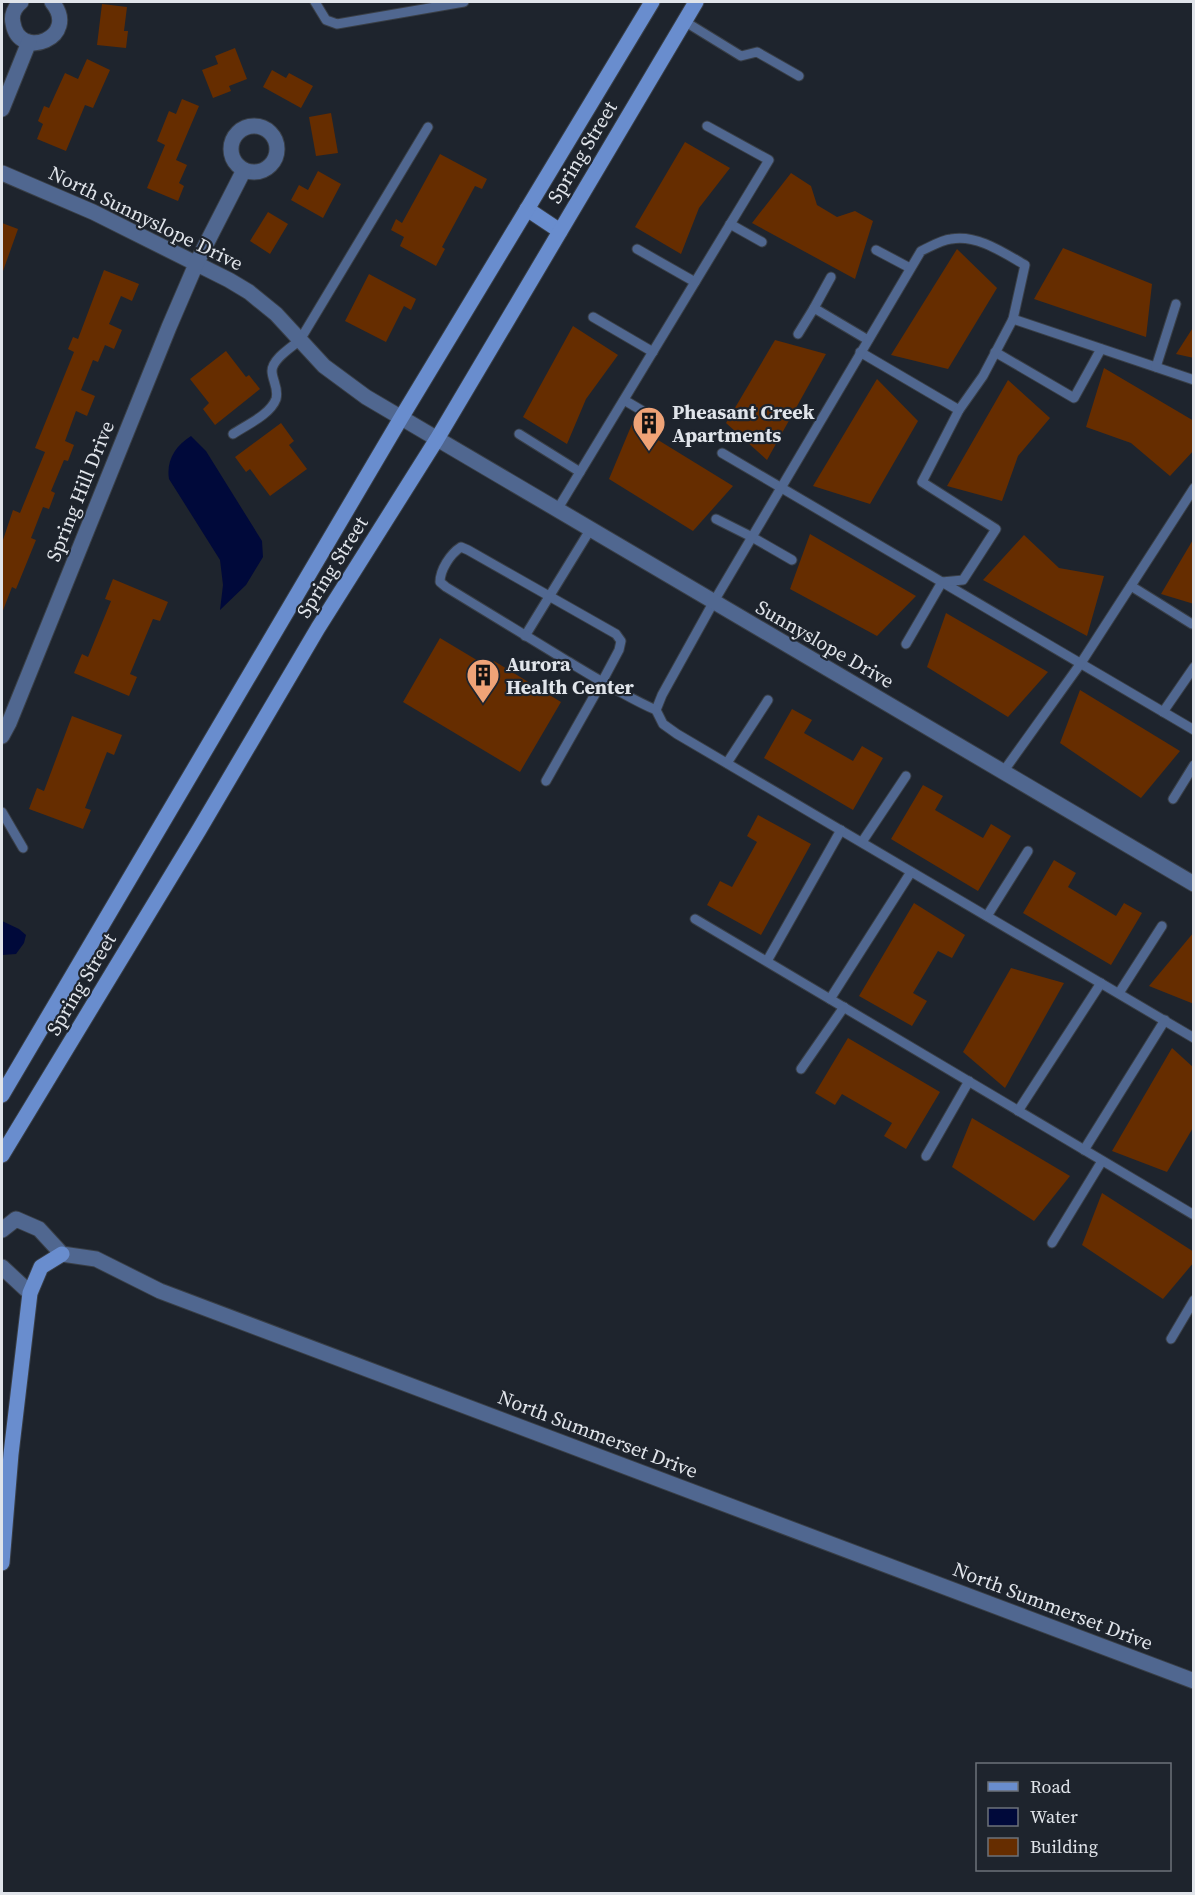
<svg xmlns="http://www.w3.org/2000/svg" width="1195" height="1895" font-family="'Source Serif 4',serif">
<rect width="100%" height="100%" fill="#1e242d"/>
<!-- water -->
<g fill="#00093a">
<path d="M191,436L206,451L262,541L263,557L246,585L220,610L223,585L220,560L169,479C166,461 175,446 191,436Z"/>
<polygon points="2,921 19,929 26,935 24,943 16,954 2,955"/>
</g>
<!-- building -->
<g fill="#662d00">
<polygon points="102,4 127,7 124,31 128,31 126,48 97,45"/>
<polygon points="235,48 247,79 229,86 231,91 213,98 202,70 218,64 215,56"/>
<polygon points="87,59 110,70 93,108 85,105 66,151 37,139 43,124 38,121 44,106 49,108 65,73 78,79"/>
<polygon points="272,70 286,78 289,73 313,86 301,108 263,87"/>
<polygon points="182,99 199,106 176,160 187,165 179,183 184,186 178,201 147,188 165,145 157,141 169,111 176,114"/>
<polygon points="331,113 338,153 316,156 309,117"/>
<polygon points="685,142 730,168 699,208 681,254 635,227"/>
<polygon points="440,154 487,179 482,189 475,186 442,247 445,249 436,266 400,246 404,237 391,230 396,219 402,223"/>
<polygon points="318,171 341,184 323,218 291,200 299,185 308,190"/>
<polygon points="791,173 811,186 817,205 837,217 855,211 873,221 855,279 752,223"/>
<polygon points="268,212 288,224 270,254 250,241"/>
<polygon points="2,223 18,229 3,271 2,271"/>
<polygon points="1063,248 1152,284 1146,337 1034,299"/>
<polygon points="957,249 997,288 948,369 891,355"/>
<polygon points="104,270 139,284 132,301 121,296 109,324 122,330 114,349 105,345 98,362 93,360 81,390 95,396 87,416 76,411 65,441 74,445 68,461 64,460 51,491 55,493 49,509 43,507 31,538 36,540 16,589 12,587 2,613 2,543 13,510 20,513 45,452 35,448 74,352 68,349 73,337 78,339"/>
<polygon points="369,274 416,299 411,310 404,306 386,342 345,321"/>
<polygon points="573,326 618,355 586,399 567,444 523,417"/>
<polygon points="1194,326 1194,358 1176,354"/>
<polygon points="775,340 826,354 767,460 726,423"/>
<polygon points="226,351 246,377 249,375 260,389 215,425 203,409 209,403 190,379"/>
<polygon points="1104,368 1194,421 1194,450 1170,476 1131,443 1086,427"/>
<polygon points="877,379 918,421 870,504 813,486"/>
<polygon points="1008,380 1050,418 1018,456 1002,501 947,486"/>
<polygon points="281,423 294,441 289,445 307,469 270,496 250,469 246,472 235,457"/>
<polygon points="632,424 733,486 693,531 609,479"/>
<polygon points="810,534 916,596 877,636 790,589"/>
<polygon points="1024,535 1059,568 1104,576 1087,636 983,580"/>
<polygon points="1194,538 1194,604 1161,594"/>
<polygon points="113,579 168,602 160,621 153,619 130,674 137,677 129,696 74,673 82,654 88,657 111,601 105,599"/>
<polygon points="946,613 1048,672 1008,717 927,667"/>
<polygon points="440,638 490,668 494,661 561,702 520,772 403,702"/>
<polygon points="1080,690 1180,751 1141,798 1060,743"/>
<polygon points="792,709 812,720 804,733 853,761 862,746 883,758 853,810 764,758"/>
<polygon points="72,716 122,735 114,755 107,752 85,808 91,810 83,829 29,809 37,788 44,791"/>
<polygon points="923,785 943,796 935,810 983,838 991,824 1011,836 978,891 891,839"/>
<polygon points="758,815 811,844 761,935 707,905 720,881 732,887 757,842 747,836"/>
<polygon points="1054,860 1076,873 1068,887 1116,916 1124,903 1142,913 1111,965 1023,913"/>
<polygon points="914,903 965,935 952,958 938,951 913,993 927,1001 912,1026 859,996"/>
<polygon points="1194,932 1194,1004 1149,986"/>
<polygon points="1011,968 1064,983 1005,1088 963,1052"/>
<polygon points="848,1038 940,1092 906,1149 884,1136 892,1123 842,1094 835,1105 815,1093"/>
<polygon points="1172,1048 1194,1068 1194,1126 1167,1172 1112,1151"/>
<polygon points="972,1118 1070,1176 1034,1221 952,1167"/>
<polygon points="1102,1193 1194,1252 1194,1262 1163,1299 1082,1245"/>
</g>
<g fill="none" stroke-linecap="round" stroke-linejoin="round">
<defs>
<g id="lane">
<polyline points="315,2 326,20 337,24 464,2"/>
<polyline points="684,21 741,56 757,52 799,76"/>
<polyline points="730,224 762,242"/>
<polyline points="637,249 695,282"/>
<polyline points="876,250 910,268"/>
<polyline points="814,308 831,277"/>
<polyline points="593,317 653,352"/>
<polyline points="1013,319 1194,380"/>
<polyline points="798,334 814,308 868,340"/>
<polyline points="860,352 959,410"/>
<polyline points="995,352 1074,398 1101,349"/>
<polyline points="1156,367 1176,304"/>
<polyline points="624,400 658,420"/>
<path d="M233,434C246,425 270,415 276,399C279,388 272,380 272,371C272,359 292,347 300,340L428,127"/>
<polyline points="519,434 580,472"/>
<polyline points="722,453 1194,730"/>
<polyline points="557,510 769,160 707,126"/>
<polyline points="716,519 752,537 792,560"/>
<polyline points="1131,586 1192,624"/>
<polyline points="525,636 590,530"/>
<path d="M906,644L942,582L963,580L996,529L922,482L959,410L983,376L1013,319L1025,265C1004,253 977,234 951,239C941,240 930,247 921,251L713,603L662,695L656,710L663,724L677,734L1194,1038"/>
<polyline points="1163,712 1194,667"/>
<polyline points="727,763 768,700"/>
<polyline points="1003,772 1081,663 1194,488"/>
<path d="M546,781L602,682L619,650L621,641L616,634L468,550L461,547C450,554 440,570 440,582L446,587C485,611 525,635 564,659C594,677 624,696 656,710"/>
<polyline points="1173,799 1194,765"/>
<polyline points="2,812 23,848"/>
<polyline points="862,842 906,776"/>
<polyline points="987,916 1028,851"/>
<polyline points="695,919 1194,1215"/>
<polyline points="767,961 841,830"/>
<polyline points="1119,993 1162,926"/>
<polyline points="830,999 911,872"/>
<polyline points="801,1069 844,1007"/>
<polyline points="1018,1111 1101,983"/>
<polyline points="1084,1150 1165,1020"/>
<polyline points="926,1156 969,1081"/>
<polyline points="1052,1243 1102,1161"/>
<polyline points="1171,1339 1194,1300"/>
</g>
<g id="street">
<path d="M21,2C15,7 11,15 13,23C19,62 81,37 52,2"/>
<polyline points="2,109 29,42"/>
<circle cx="254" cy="149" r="23"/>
<polyline points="2,173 93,212 229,280 249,292 276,314 324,366 366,397 1194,884"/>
<polyline points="2,736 9,723 169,327 197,262 244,170"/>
<polyline points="2,1230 16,1219 39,1229 62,1254 96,1259 160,1291 1194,1681"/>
<polyline points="2,1267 30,1293"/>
</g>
<g id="secondary">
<polyline points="527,209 560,231"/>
<polyline points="2,1095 401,418 652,2"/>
<polyline points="2,1155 199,830 318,628 437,439 696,2"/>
<polyline points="2,1563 11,1454 30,1293 41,1267 62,1254"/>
</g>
</defs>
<!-- lane casing -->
<use href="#lane" stroke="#393f47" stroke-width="11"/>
<!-- street casing -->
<use href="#street" stroke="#393f47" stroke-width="17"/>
<!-- secondary casing -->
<use href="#secondary" stroke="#393f47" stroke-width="17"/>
<!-- lane -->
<use href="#lane" stroke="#506790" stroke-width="9"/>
<!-- street -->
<use href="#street" stroke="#506790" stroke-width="15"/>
<!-- secondary -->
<use href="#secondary" stroke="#698dce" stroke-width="15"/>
</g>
<!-- icons -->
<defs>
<symbol id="building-pin" viewBox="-11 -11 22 30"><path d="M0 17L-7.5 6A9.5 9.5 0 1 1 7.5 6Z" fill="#efa377" stroke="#1e242d"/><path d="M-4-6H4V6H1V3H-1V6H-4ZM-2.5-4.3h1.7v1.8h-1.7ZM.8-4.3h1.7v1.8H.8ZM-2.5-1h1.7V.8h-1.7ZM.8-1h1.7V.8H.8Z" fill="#111"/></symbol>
</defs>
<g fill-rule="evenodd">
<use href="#building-pin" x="630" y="404" width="38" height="52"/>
<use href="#building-pin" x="464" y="656" width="38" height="52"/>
</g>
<g text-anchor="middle" stroke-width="4.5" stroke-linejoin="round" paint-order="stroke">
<!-- street labels -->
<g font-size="20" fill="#e0e4ea" stroke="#1e242d">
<text transform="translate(582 152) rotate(-59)" y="7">Spring Street</text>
<text transform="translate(146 218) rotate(26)" y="7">North Sunnyslope Drive</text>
<text transform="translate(80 491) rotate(-68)" y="7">Spring Hill Drive</text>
<text transform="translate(332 567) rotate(-58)" y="7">Spring Street</text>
<text transform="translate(825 644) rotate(30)" y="7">Sunnyslope Drive</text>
<text transform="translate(81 984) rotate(-59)" y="7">Spring Street</text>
<text transform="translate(598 1434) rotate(21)" y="7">North Summerset Drive</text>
<text transform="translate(1053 1606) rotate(21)" y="7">North Summerset Drive</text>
</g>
<!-- poi labels -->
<g font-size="20" font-weight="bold" fill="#e0e4ea" stroke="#1e242d" text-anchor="start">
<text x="672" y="419">Pheasant Creek<tspan x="672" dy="23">Apartments</tspan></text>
<text x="506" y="671">Aurora<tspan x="506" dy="23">Health Center</tspan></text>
</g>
</g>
<!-- border -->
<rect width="1195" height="1895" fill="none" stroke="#e0e4ea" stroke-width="6"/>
<!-- legend -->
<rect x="976" y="1763" width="195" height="108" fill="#1e242d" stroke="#6c7179" stroke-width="1.5"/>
<rect x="988" y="1782" width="30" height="9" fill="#698dce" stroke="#6c7179" stroke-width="1.5"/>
<text x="1030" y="1793" font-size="18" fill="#e0e4ea">Road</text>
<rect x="988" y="1808" width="30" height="18" fill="#00093a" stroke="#6c7179" stroke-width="1.5"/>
<text x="1030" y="1823" font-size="18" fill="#e0e4ea">Water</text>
<rect x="988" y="1838" width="30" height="18" fill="#662d00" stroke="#6c7179" stroke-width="1.5"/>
<text x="1030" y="1853" font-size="18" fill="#e0e4ea">Building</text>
</svg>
